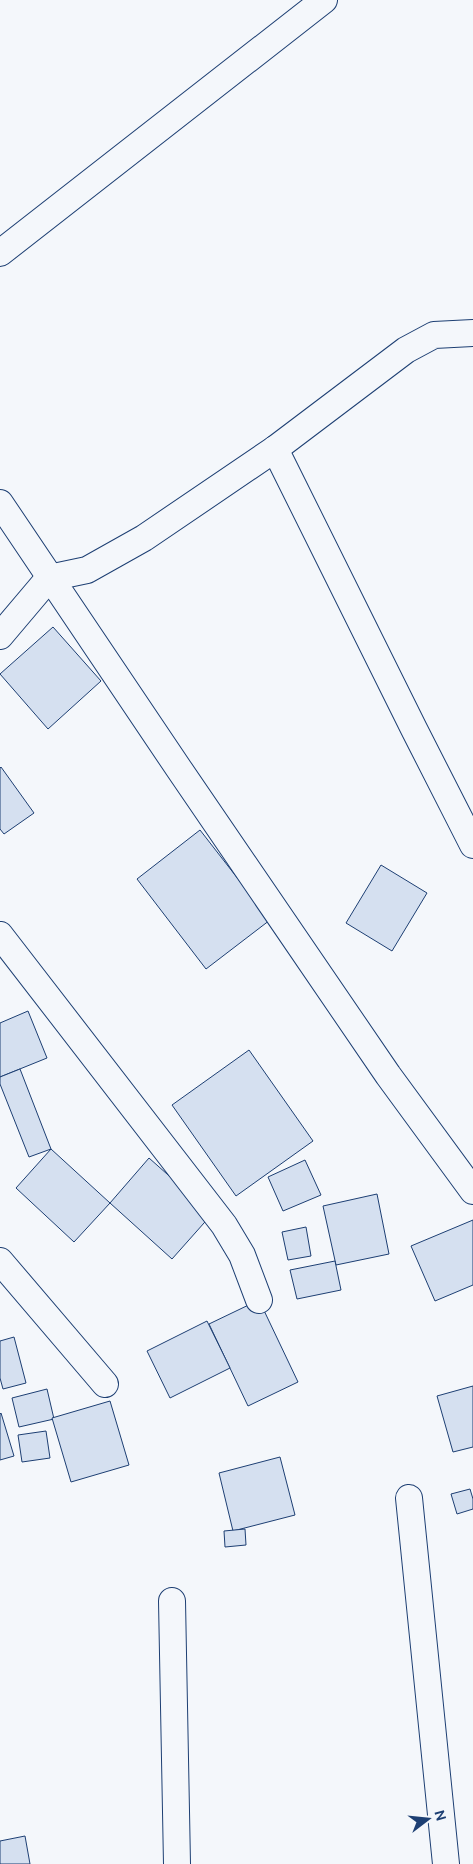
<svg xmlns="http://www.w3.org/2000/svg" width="473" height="1864" font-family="Ubuntu,sans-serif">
<rect width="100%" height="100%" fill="#f4f7fb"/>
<!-- building -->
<g fill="#d5e0f0" stroke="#1d3f73">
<polygon points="53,627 101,681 48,729 0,674"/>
<polygon points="1,767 34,813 4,834 0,829 0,768"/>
<polygon points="200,830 270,920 206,969 137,879"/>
<polygon points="381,865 427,893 392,951 346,923"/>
<polygon points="28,1011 47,1058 0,1077 0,1023"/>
<polygon points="249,1050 313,1141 236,1196 172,1105"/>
<polygon points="20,1069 51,1149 29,1157 0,1084 0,1077"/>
<polygon points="51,1149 110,1203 74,1242 16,1188"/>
<polygon points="149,1158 212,1214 172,1259 110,1203"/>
<polygon points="305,1160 321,1195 283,1211 268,1177"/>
<polygon points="377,1194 389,1254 336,1265 323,1206"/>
<polygon points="473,1220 473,1285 435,1301 411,1246"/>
<polygon points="306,1227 311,1256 288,1260 282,1232"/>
<polygon points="335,1261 341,1290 297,1299 290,1270"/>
<polygon points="259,1300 298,1382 248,1406 209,1324"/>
<polygon points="207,1321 230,1368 170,1398 147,1351"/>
<polygon points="14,1337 26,1383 3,1389 0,1378 0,1341"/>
<polygon points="473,1386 473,1447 453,1452 437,1396"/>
<polygon points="47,1389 54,1419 19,1427 12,1398"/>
<polygon points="110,1401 129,1465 71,1482 52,1418"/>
<polygon points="1,1413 14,1456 0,1460 0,1414"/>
<polygon points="46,1431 50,1458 22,1462 18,1435"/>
<polygon points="280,1457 295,1515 233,1531 219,1473"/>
<polygon points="470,1489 473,1499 473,1509 457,1514 451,1494"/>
<polygon points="245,1529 246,1545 225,1547 224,1531"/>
<polygon points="25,1836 30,1864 0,1864 0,1841"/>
</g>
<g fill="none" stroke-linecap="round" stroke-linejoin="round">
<defs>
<g id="street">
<polyline points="0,253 324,0"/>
<polyline points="275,449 414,729 473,845"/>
<polyline points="0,503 179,769 388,1075 473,1191"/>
<polyline points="0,636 49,578 87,570 144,538 275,449 406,350 434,335 473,333"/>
<polyline points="0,935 224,1225 242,1255 259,1300"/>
<polyline points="0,1261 105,1384"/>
<polyline points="409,1498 446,1864"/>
<polyline points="172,1601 177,1864"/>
</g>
</defs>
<!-- street casing -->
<use href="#street" stroke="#1d3f73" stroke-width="28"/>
<!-- street -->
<use href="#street" stroke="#f4f7fb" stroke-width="26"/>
</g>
<!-- north arrow -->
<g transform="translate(428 1819) rotate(74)" stroke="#f4f7fb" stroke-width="4" paint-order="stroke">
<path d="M0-4L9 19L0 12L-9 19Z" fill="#1d3f73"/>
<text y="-8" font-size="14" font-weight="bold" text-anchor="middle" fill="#1d3f73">N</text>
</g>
</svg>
